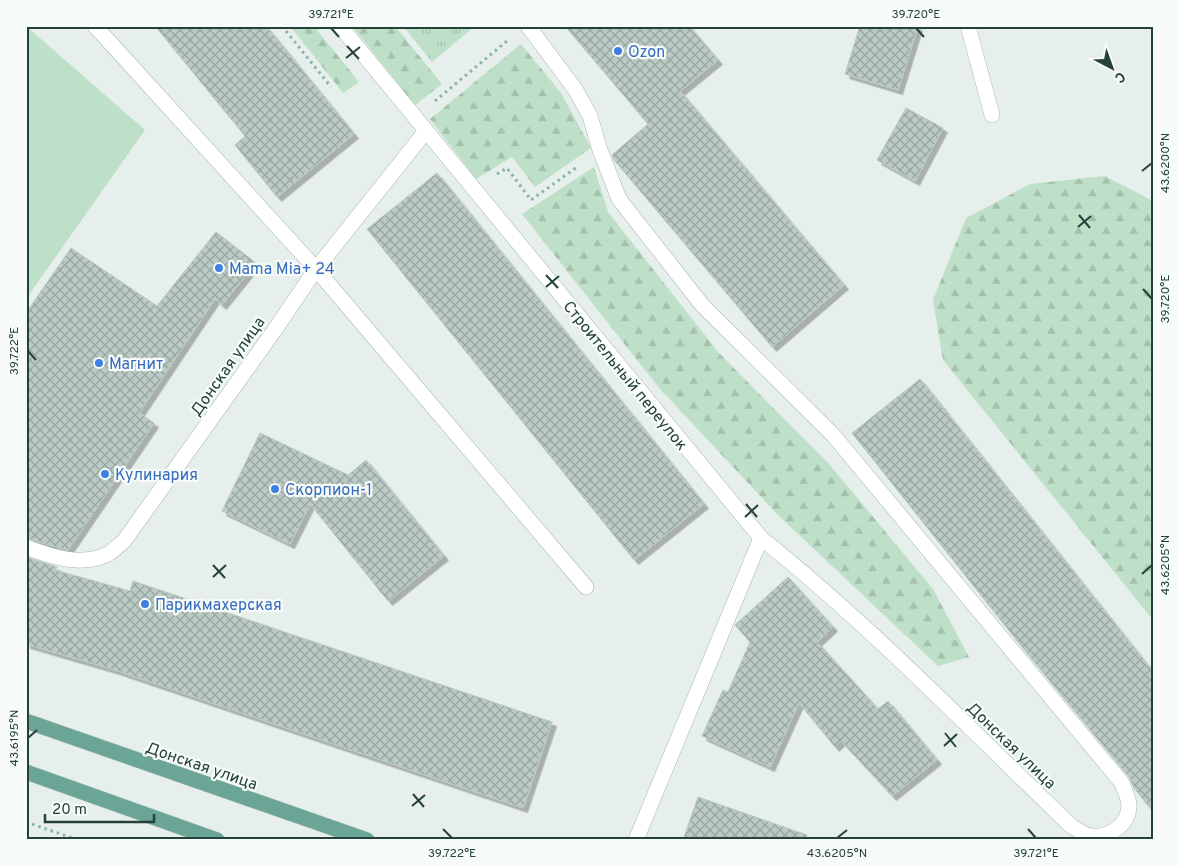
<svg xmlns="http://www.w3.org/2000/svg" width="1179" height="866" font-family="Overpass,sans-serif">
<defs>
<pattern id="forest-firs" width="22" height="20" patternUnits="userSpaceOnUse" patternTransform="scale(1.25)"><rect width="22" height="20" fill="#bfe0c8"/><path d="M5 1l3.5 6h-7zM16 11l3.5 6h-7z" fill="#a4c1ad"/></pattern>
<pattern id="park-tufts" width="24" height="20" patternUnits="userSpaceOnUse" patternTransform="scale(1.25)"><rect width="24" height="20" fill="#bfe0c8"/><path d="M3 7l-1-3M5 7V3M7 7l1-3M15 17l-1-3M17 17v-4M19 17l1-3" fill="none" stroke="#a4c1ad"/></pattern>
<pattern id="building-cross-hatch" width="8" height="8" patternUnits="userSpaceOnUse" patternTransform="scale(1.25)"><rect width="8" height="8" fill="#bbcac4"/><path d="M0 0l8 8M0 8l8-8" fill="none" stroke="#98a6a0"/></pattern>
<filter id="shadow"><feDropShadow dx="4.5" dy="4.5" stdDeviation="0" flood-color="#0004"/></filter>
</defs>
<rect width="100%" height="100%" fill="#e6efeb"/>
<!-- green -->
<polygon fill="#bfe0c8" points="26,26 145,130 26,299"/>
<!-- forest -->
<g fill="url(#forest-firs)">
<polygon points="290,26 314,26 359,82 343,93"/>
<polygon points="352,26 395,26 442,84 415,105"/>
<polygon points="521,44 561,93 591,148 535,187 512,157 476,179 430,119"/>
<polygon points="594,167 608,212 719,353 830,465 933,589 969,657 938,666 778,515 660,389 522,214"/>
<polygon points="1105,176 1153,201 1153,620 943,360 933,300 966,218 1030,184"/>
</g>
<!-- park -->
<polygon fill="url(#park-tufts)" points="403,26 475,26 432,62"/>
<!-- building -->
<g fill="url(#building-cross-hatch)" stroke="#b8c9c2" filter="url(#shadow)">
<polygon points="155,26 266,26 354,134 277,197 235,145 245,136"/>
<polygon points="565,26 689,26 718,60 680,91 844,285 772,347 614,160 612,155 648,124"/>
<polygon points="860,26 918,26 898,90 845,74"/>
<polygon points="906,108 943,128 915,181 877,160"/>
<polygon points="437,173 704,504 634,560 367,229"/>
<polygon points="216,232 256,263 222,305 215,299 139,413 154,423 68,550 26,538 26,313 71,248 157,306"/>
<polygon points="920,379 1153,672 1153,812 1134,788 1129,777 1030,657 852,433"/>
<polygon points="260,433 348,475 366,460 444,556 388,601 310,504 290,544 222,511"/>
<polygon points="26,557 57,567 55,570 130,591 133,581 552,722 523,808 115,670 26,644"/>
<polygon points="788,577 833,627 817,642 878,709 888,701 937,760 892,796 841,741 835,747 799,703 770,767 702,736 723,690 728,692 750,642 735,625"/>
<polygon points="698,797 807,835 806,840 683,840"/>
</g>
<g fill="none" stroke-linecap="round" stroke-linejoin="round">
<defs>
<g id="lane">
<polyline points="95,26 316,269 586,587"/>
<polyline points="968,26 992,115"/>
</g>
<g id="street">
<polyline points="340,26 761,538"/>
<path d="M528,26L575,89L590,116L600,150L619,199L702,305L834,436L1122,783C1124,790 1129,798 1129,805C1129,825 1109,838 1091,836C1084,835 1076,829 1070,825C969,728 871,626 761,538L636,840"/>
<path d="M26,547C52,557 81,567 108,554C113,551 119,545 124,541L274,331L316,269L426,131"/>
</g>
<g id="primary">
<polyline points="26,721 367,840"/>
<polyline points="26,772 217,840"/>
</g>
</defs>
<!-- lane casing -->
<use href="#lane" stroke="#a8b8b2" stroke-width="16"/>
<!-- street casing -->
<use href="#street" stroke="#a8b8b2" stroke-width="16"/>
<!-- primary casing -->
<use href="#primary" stroke="#c2cac8" stroke-width="16"/>
<!-- path -->
<g stroke="#86b3a5" stroke-width="3" stroke-dasharray="2.5 4" stroke-linecap="butt">
<polyline points="282,26 331,87"/>
<polyline points="435,101 507,41"/>
<polyline points="497,174 507,168 531,200 577,167"/>
<polyline points="26,822 78,840"/>
</g>
<!-- lane -->
<use href="#lane" stroke="#fff" stroke-width="15"/>
<!-- street -->
<use href="#street" stroke="#fff" stroke-width="15"/>
<!-- primary -->
<use href="#primary" stroke="#6aa596" stroke-width="15"/>
</g>
<!-- ticks -->
<path fill="none" stroke="#24423a" stroke-width="2" d="M331,28L339,37M916,28L924,37M347,46L359,59M346,58L360,47M1142,171L1152,163M1079,215L1090,228M1078,227L1091,216M546,275L558,288M546,287L559,276M1143,289L1152,299M28,351L36,360M746,504L757,517M745,517L758,505M213,565L225,578M1142,574L1152,565M213,577L226,565M945,733L956,747M28,738L37,730M944,746L957,734M413,794L424,807M412,806L425,795M443,829L452,838M1028,829L1036,838M837,838L847,830"/>
<!-- markers -->
<g fill="#3f7fe0" stroke="#f7fbf9" stroke-width="2">
<circle cx="618" cy="51" r="5"/>
<circle cx="219" cy="268" r="5"/>
<circle cx="99" cy="363" r="5"/>
<circle cx="105" cy="474" r="5"/>
<circle cx="275" cy="489" r="5"/>
<circle cx="145" cy="604" r="5"/>
</g>
<g text-anchor="middle" stroke-width="4.5" stroke-linejoin="round" paint-order="stroke">
<!-- shop labels -->
<g font-size="16" fill="#366cbe" stroke="#f7fbf9" text-anchor="start">
<text x="628" y="57">Ozon</text>
<text x="229" y="274">Mama Mia+ 24</text>
<text x="109" y="369">Магнит</text>
<text x="115" y="480">Кулинария</text>
<text x="285" y="495">Скорпион-1</text>
<text x="155" y="610">Парикмахерская</text>
</g>
<!-- street labels -->
<g font-size="16" fill="#24423a" stroke="#f7fbf9">
<text transform="translate(227 366) rotate(-55)" y="6">Донская улица</text>
<text transform="translate(626 375) rotate(51)" y="6">Строительный переулок</text>
<text transform="translate(1012 745) rotate(44)" y="6">Донская улица</text>
<text transform="translate(202 765) rotate(19)" y="6">Донская улица</text>
</g>
</g>
<!-- border -->
<rect width="1179" height="866" fill="none" stroke="#f7fbf9" stroke-width="55"/>
<!-- north arrow -->
<g transform="translate(1112 68) rotate(139)" stroke="#f7fbf9" stroke-width="4" paint-order="stroke">
<path d="M0-4L9 19L0 12L-9 19Z" fill="#24423a"/>
<text y="-8" font-size="14" font-weight="bold" text-anchor="middle" fill="#24423a">С</text>
</g>
<!-- scale -->
<path d="M45 814v8h109v-8" fill="none" stroke="#24423a" stroke-width="2.5"/>
<text x="52" y="814" font-size="15" fill="#24423a" stroke="#f7fbf9" stroke-width="4" paint-order="stroke">20 m</text>
<rect x="28" y="28" width="1124" height="810" fill="none" stroke="#24423a" stroke-width="2"/>
<g font-size="12" text-anchor="middle" fill="#24423a">
<text x="331" y="18">39.721°E</text>
<text x="916" y="18">39.720°E</text>
<text transform="translate(1165 163) rotate(-90)" y="4">43.6200°N</text>
<text transform="translate(1165 299) rotate(-90)" y="4">39.720°E</text>
<text transform="translate(14 351) rotate(-90)" y="4">39.722°E</text>
<text transform="translate(1165 565) rotate(-90)" y="4">43.6205°N</text>
<text transform="translate(14 738) rotate(-90)" y="4">43.6195°N</text>
<text x="452" y="857">39.722°E</text>
<text x="837" y="857">43.6205°N</text>
<text x="1036" y="857">39.721°E</text>
</g>
</svg>
